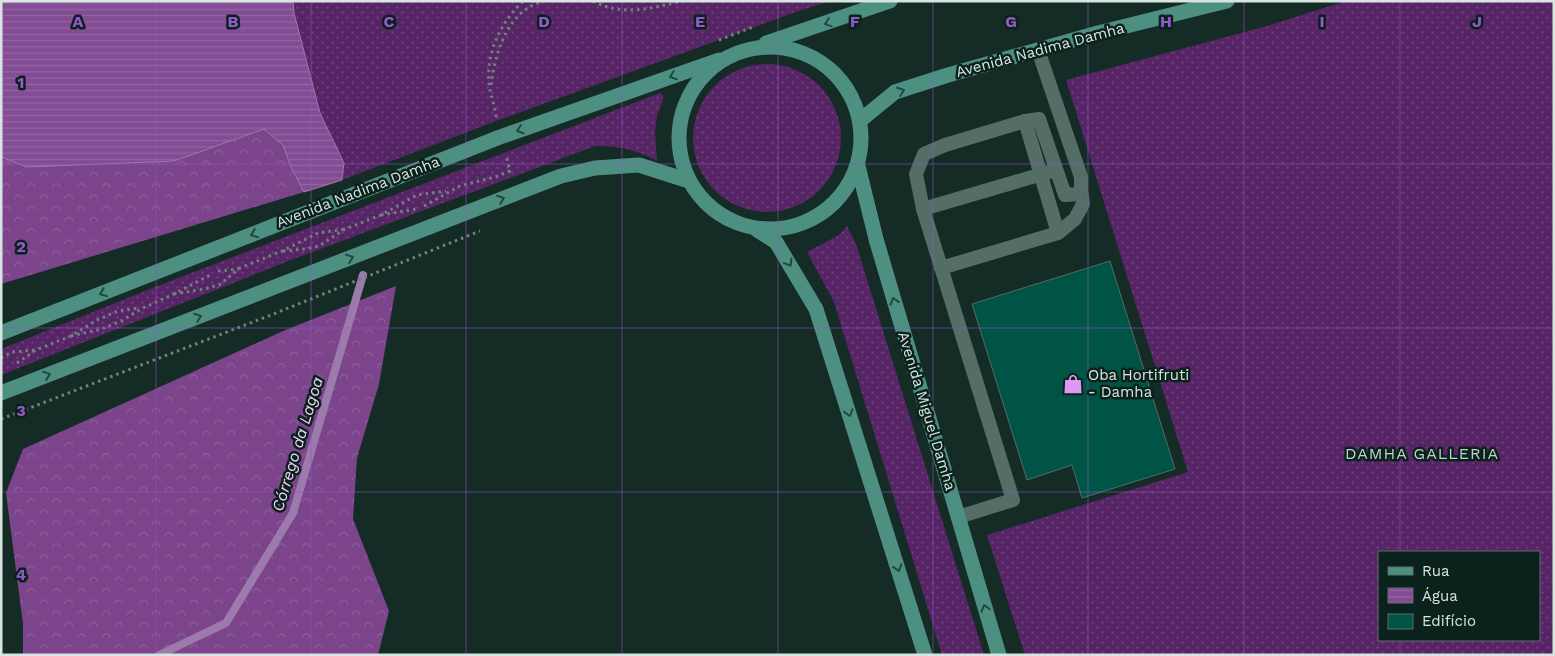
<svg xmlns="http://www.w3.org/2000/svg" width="1555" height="656" font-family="'Work Sans',sans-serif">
<defs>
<pattern id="grass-dots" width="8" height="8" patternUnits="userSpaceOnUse" patternTransform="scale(1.25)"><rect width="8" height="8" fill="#572566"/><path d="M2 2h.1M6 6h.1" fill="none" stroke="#6e447c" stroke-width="1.8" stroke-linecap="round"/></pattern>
<pattern id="forest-crowns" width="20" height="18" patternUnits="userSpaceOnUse" patternTransform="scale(1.25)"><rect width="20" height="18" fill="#7b448b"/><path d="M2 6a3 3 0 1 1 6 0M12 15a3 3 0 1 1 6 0" fill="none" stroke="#8d5f9b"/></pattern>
<pattern id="water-rules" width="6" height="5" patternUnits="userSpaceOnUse" patternTransform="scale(1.25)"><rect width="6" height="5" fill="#834c94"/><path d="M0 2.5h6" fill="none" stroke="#9466a3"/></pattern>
</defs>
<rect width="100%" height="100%" fill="#152b25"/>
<!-- grass -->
<g fill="url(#grass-dots)" fill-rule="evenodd">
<polygon points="293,1 830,1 790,14 496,121 342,180 344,163 320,113 294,13"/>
<path d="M1346,1H1554V655H1025L987,535L1188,472L1066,80L1267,26ZM1539,552V640H1379V552Z"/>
<circle cx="767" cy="138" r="74"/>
<path d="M660,93L664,96L657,116L655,132L657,161C639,150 616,145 595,146L291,260L1,375V349L160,285Z"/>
<polygon points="847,226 856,244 984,655 942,655 834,302 807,252 839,235"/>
</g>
<!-- forest -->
<g fill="url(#forest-crowns)">
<polygon points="264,129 284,145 291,167 304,192 1,284 1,157 28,167 233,140"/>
<polygon points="396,286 379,384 357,458 353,519 389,611 378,655 23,655 23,624 6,493 23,449 283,331"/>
</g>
<!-- water -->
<polygon fill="url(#water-rules)" stroke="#9c7aab" points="1,1 293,1 294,13 320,113 344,163 342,180 304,192 291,167 283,145 264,129 174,161 27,167 1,157"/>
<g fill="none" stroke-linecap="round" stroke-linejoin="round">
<!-- stream -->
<polyline stroke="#9c7aab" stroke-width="8" points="159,655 226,623 293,513 363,275"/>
</g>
<!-- building -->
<polygon fill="#005446" stroke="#546b65" points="1110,261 1175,469 1082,498 1072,465 1027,480 972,304"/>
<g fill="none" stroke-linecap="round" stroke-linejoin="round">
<!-- path -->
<g stroke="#70827d" stroke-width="3" stroke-dasharray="2.5 4" stroke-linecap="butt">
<path d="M593,1C623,17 651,8 683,1"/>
<polyline points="719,40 753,27"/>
<path d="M491,85C494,59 504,23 528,8C532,5 538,3 543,1"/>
<path d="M496,117C495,105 490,95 489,83C486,51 501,23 523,1"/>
<polyline points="424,206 460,186 495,177 510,171 506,155"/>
<polyline points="381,215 416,209"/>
<polyline points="283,251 305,249 319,246 345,229 381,215 417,195 446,191"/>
<polyline points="218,271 239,269"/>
<polyline points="174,294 204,289 219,285 240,268 282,251 318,233 345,229"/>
<polyline points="71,336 102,329 123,320 143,308 174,294 210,275"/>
<polyline points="1,358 12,352 35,350"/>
<polyline points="17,363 36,350 71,336 97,320 118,311 140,308"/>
<polyline points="1,419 271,315 480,231"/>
</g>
<!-- lane -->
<g stroke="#556d67" stroke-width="14">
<polyline points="1025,121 1058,233"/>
<polyline points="923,209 1056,170"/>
<polyline points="941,268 1058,233 1075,219 1083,204 1081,190"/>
<polyline points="958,517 1013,500 923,209 916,174 924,154 945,145 1025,121 1039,119 1065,195 1078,194 1081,190 1081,177 1038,50"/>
</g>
<!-- primary -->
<g stroke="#4d8f80" stroke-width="15">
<polyline points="766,43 890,1"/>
<circle cx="770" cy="138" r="91"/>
<polyline points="862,119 895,92 948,75 1098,33 1227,1"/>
<polyline points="858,166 876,239 999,655"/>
<polyline points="757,230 776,242 816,309 925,655"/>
<polyline points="1,333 500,137 719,60"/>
<polyline points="1,393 561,176 595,168 639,165 689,181"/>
</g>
</g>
<!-- one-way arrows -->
<defs><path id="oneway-chevron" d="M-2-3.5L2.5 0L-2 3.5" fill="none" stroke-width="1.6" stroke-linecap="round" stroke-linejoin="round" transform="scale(1.25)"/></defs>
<g stroke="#22483f">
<use href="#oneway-chevron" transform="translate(828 23) rotate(161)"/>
<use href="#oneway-chevron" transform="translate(673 76) rotate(160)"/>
<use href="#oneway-chevron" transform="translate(901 91) rotate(-21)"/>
<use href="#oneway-chevron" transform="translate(520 130) rotate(161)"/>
<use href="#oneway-chevron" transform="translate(501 199) rotate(-21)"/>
<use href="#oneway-chevron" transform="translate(254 234) rotate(159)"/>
<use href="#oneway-chevron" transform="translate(350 258) rotate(-21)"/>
<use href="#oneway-chevron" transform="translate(789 263) rotate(59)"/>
<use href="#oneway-chevron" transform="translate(103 293) rotate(158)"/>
<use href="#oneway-chevron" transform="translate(894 301) rotate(-107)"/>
<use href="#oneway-chevron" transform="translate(198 317) rotate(-21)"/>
<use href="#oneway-chevron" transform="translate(47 375) rotate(-21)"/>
<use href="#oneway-chevron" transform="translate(849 413) rotate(73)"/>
<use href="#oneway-chevron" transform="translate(898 568) rotate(73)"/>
<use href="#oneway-chevron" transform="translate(985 608) rotate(-106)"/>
</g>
<!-- grid -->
<path fill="none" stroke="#925ac8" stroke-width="1" stroke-opacity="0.55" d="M156,1V655M311,1V655M466,1V655M622,1V655M778,1V655M933,1V655M1088,1V655M1244,1V655M1400,1V552M1,164H1554M1,328H1554M1,492H1554M1400,640V655"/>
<!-- icons -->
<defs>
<symbol id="shop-bare" viewBox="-9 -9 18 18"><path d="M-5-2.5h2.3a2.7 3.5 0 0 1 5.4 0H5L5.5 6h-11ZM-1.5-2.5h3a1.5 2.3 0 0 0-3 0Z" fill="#dd99f3" stroke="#0b211c" stroke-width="2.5" paint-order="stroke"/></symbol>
</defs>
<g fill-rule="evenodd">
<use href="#shop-bare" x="1059" y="370" width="28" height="28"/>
</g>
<g text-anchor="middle" stroke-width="5" stroke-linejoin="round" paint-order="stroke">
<!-- street labels -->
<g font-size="15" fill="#d8e5e1" stroke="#0b211c">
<text transform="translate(1040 50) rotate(-15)" y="5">Avenida Nadima Damha</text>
<text transform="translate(358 192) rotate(-21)" y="5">Avenida Nadima Damha</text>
<text transform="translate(927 411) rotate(73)" y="5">Avenida Miguel Damha</text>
</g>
<!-- poi labels -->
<g font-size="15" fill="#d8e5e1" stroke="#0b211c" text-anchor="start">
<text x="1088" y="380">Oba Hortifruti<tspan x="1088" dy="17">- Damha</tspan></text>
</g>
<!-- water labels -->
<g font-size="16" font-style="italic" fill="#f2d4fb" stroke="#0b211c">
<text transform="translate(297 444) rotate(-73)" y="6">Córrego da Lagoa</text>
</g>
<!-- neighbourhood labels -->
<g font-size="16" letter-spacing="1" fill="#bad4cc" stroke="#0b211c">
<text x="1422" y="459">DAMHA GALLERIA</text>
</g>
</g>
<g font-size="16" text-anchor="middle" font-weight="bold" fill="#925ac8" stroke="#0b211c" stroke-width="5" stroke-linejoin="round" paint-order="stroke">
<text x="78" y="27">A</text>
<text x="233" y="27">B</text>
<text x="389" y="27">C</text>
<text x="544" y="27">D</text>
<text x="700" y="27">E</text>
<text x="855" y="27">F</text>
<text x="1011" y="27">G</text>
<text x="1166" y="27">H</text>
<text x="1322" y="27">I</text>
<text x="1477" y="27">J</text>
<text x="21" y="88">1</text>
<text x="21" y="252">2</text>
<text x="21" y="416">3</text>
<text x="21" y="580">4</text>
</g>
<!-- border -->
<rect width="1555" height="656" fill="none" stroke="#d8e5e1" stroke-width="5"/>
<!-- legend -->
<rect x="1378" y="551" width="162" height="90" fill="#0b211c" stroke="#5d6f6b"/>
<rect x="1388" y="567" width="25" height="8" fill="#4d8f80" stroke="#5d6f6b"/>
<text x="1422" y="576" font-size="15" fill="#d8e5e1">Rua</text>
<rect x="1388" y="588" width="25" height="15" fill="url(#water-rules)" stroke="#5d6f6b"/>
<text x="1422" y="601" font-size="15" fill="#d8e5e1">Água</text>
<rect x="1388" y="614" width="25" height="15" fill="#005446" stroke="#5d6f6b"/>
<text x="1422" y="626" font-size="15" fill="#d8e5e1">Edifício</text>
</svg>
